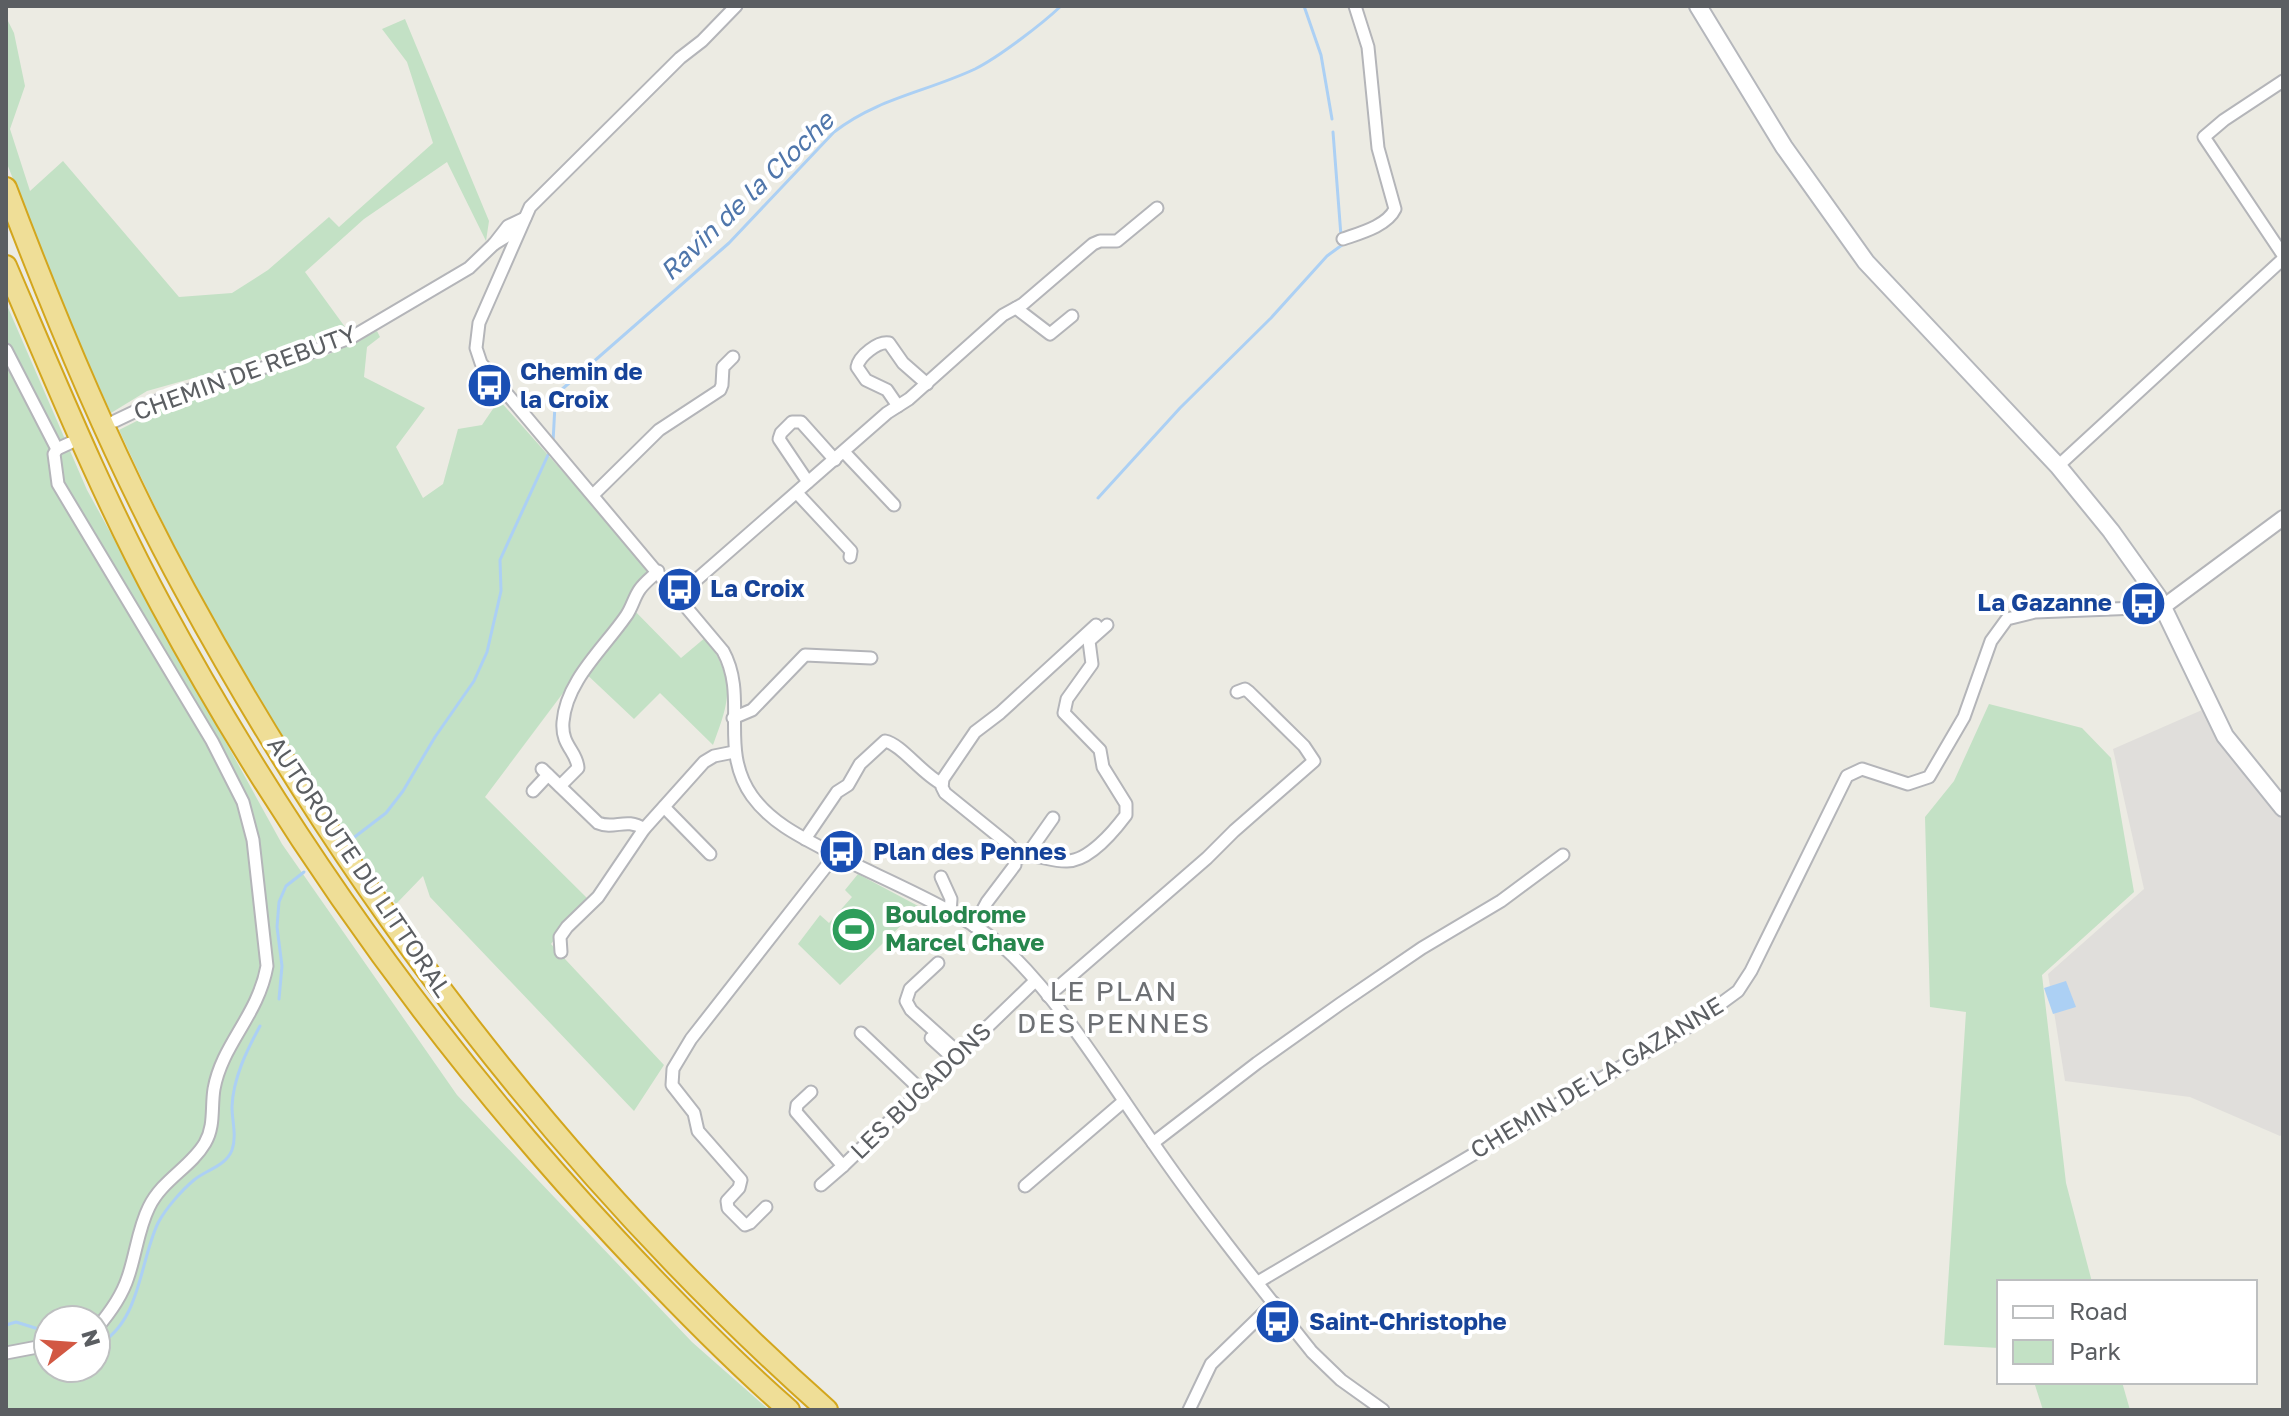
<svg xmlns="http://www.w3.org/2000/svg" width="2289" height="1416" font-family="'Golos Text',sans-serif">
<rect width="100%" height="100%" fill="#ecebe3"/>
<!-- industrial -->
<polygon fill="#e0dedb" points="2202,710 2271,808 2283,818 2283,1133 2280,1136 2190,1097 2065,1081 2048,974 2144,889 2113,749"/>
<!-- green -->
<g fill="#c3e1c5" fill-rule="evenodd">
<polygon points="6,17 14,33 25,86 10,129 30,191 63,161 179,297 232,293 268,270 329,217 339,227 433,143 407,62 382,29 405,19 489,221 486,241 447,162 364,219 305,272 345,327 294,350 147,391 111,413 66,315 6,161"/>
<path d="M6,303L87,490L282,844L457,1095L692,1342L769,1410H6ZM48,1320H96V1368H48Z"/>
<path d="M377,331L380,337L367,347L364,377L425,408L396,447L423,498L443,484L458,429L482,425L499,400L652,572L628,604L681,658L706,637C735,682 731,697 713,745L660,693L634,719L581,669L485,797L587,898L551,944L664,1065L634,1111L430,897L423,876L396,904C365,861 333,819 304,774C234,666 173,548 119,430L186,396L323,357Z"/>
<polygon points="1989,704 2082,728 2111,758 2134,892 2042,975 2066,1183 2092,1282 1999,1282 1999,1348 1944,1345 1966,1012 1930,1007 1925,817 1954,781"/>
<polygon points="858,874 920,907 840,985 798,944 820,915 829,923 852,897 845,890"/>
<polygon points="2034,1382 2122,1382 2130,1410 2043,1410"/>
</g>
<!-- water -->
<polygon fill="#acd0f4" points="2066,981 2076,1007 2053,1014 2044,988"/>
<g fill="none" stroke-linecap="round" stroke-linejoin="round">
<!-- stream -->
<g stroke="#acd0f4" stroke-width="3">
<polyline points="1304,6 1321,55 1332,119"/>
<polyline points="1333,132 1341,236"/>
<path d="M553,442L555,405L560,391L729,243L834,132C878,98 926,92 975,69C999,57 1042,24 1061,6"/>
<polyline points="1098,498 1180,408 1271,318 1327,256 1342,245"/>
<polyline points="352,839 386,813 403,791 435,737 474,681 487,652 501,591 500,560 548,455"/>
<polyline points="279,999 282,966 277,927 279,902 286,886 304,872"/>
<polyline points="6,1325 16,1322 48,1332"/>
<path d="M96,1346C141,1323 139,1263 158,1223C166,1208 182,1190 194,1180C206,1170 226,1166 232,1150C237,1136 232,1121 232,1107C233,1078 247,1050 260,1026"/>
</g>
<defs>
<g id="minor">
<path d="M736,6L702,41L680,58L530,207L479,323L476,348L481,363L723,651C749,698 718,748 752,796C770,821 797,835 824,849C882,880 968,911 1013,956C1066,1009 1108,1079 1151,1140C1201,1213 1257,1283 1312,1352L1341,1380L1383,1410"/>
<polyline points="2283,81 2224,120 2204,137 2283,255"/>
<polyline points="518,232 507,236 494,244 508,226 525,218"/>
<path d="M1343,239C1360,233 1387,226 1395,209L1378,148L1368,47L1355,6"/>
<polyline points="1016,308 1050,334 1072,316"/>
<polyline points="6,350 57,449"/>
<path d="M898,406L887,390L866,380L857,367C859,356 878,341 889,343L903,363L927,384"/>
<polyline points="115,421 157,401 240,374 291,360 352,337 469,268 494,244"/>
<path d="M70,443L57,449L54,454L58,484L212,741L243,802L253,840L267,966C258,1016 222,1044 214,1089C211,1107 215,1126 205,1143C191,1167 162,1180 149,1207C138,1229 136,1254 128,1277C122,1296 109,1314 96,1329"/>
<polyline points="844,452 894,505"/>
<polyline points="2058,466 2283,259"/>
<polyline points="808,482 779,439 781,433 792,422 801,422 835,460"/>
<polyline points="797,493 851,551 850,557"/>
<polyline points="593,495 659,430 720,390 722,385 723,367 733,357"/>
<polyline points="679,595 887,413 909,399 1003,315 1023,304 1093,244 1100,241 1117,241 1157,208"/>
<polyline points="733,718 752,710 805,655 871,658"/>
<path d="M542,769L598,823C615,830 626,817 644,829"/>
<path d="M560,786L578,768C577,751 561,746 563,722C566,681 604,648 626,616C632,608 634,597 640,589C645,582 652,577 658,571"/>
<polyline points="533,791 548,775"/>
<polyline points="664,807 710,854"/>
<path d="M805,839L837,792L848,785L860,764L885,741C901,744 922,774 942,784"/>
<polyline points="1027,855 1053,818"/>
<path d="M1016,858C1037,852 1046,861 1066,861C1088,862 1114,831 1126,815V804L1103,767L1100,750L1064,713L1067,699L1092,664L1089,641L1107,625"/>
<polyline points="941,877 951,899 950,912"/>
<polyline points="974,926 987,902 1015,865 1015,852 1008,844 945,793 942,787 943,779 975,732 1000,713 1096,625"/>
<polyline points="561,952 560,937 567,927 598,897 644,829 704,762 714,756 734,752"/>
<polyline points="938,963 910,989 906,1001 911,1010 960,1054"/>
<polyline points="1048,996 1207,858 1234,831 1314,761 1304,746 1249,692 1245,689 1237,692"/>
<polyline points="861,1033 922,1091"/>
<polyline points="931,1038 954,1059"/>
<polyline points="811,1092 797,1105 796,1112 843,1166 1035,981"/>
<polyline points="1153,1143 1257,1063 1340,1004 1422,948 1501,901 1563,855"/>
<polyline points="821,1185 843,1166"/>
<polyline points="1025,1186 1124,1101"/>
<polyline points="766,1207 750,1223 745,1225 728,1208 727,1201 739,1188 741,1180 698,1131 694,1113 672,1085 673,1069 691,1039 835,855"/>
<polyline points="1258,1282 1693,1024 1738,991 1751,971 1847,776 1862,769 1908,784 1929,777 1964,717 1991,641 2007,619 2035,612 2163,607"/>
<polyline points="6,1353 48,1345"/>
<polyline points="1189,1410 1211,1364 1274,1303"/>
</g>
<polyline id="tertiary" points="2163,607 2283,518"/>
<polyline id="secondary" points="1698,6 1784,147 1866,262 2058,466 2111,531 2158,597 2225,736 2283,808"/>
<g id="motorway">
<path d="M6,188C58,325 115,462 185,590C352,897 566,1178 827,1410"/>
<path d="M6,266C55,380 102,496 161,605C285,834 437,1047 614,1237C670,1297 727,1356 789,1410"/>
</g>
</defs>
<!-- minor casing -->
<use href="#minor" stroke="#b4b5b9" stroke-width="15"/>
<!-- tertiary casing -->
<use href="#tertiary" stroke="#b4b5b9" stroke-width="18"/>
<!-- secondary casing -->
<use href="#secondary" stroke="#b5b7bc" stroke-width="20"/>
<!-- motorway casing -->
<use href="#motorway" stroke="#d3a61d" stroke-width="24"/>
<!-- minor -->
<use href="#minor" stroke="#fff" stroke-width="11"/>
<!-- tertiary -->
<use href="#tertiary" stroke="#fff" stroke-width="14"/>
<!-- secondary -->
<use href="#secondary" stroke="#fff" stroke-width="16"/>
<!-- motorway -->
<use href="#motorway" stroke="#efde97" stroke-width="20"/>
</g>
<!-- icons -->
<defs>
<symbol id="bus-disc" viewBox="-11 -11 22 22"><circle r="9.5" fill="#1a4fb4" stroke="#fff"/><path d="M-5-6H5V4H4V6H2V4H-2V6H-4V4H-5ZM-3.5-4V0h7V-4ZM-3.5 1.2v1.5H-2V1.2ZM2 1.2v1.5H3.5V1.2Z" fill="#fff"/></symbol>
<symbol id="stadium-disc" viewBox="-11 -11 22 22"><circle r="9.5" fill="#2e9e5b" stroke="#fff"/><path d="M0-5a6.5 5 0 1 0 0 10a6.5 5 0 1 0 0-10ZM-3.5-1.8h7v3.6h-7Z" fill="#fff"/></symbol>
</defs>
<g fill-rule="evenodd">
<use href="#bus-disc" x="464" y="360" width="51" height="51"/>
<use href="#bus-disc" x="654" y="564" width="51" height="51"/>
<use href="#bus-disc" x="2118" y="578" width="51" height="51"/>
<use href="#bus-disc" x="816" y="826" width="51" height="51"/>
<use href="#stadium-disc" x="828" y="904" width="51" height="51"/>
<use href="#bus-disc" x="1252" y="1296" width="51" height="51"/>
</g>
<g text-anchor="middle" stroke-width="8" stroke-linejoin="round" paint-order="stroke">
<!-- transit labels -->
<g font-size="24" font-weight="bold" fill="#164399" stroke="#fff" text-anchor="start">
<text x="520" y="380">Chemin de<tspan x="520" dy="28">la Croix</tspan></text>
<text x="710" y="597">La Croix</text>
<text x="2112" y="611" text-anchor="end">La Gazanne</text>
<text x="873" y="860">Plan des Pennes</text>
<text x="1309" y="1330">Saint-Christophe</text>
</g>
<!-- street labels -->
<g font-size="24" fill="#5b5e62" stroke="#fff">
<text transform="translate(245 373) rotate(-20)" y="8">CHEMIN DE REBUTY</text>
<text transform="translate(359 867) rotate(56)" y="8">AUTOROUTE DU LITTORAL</text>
<text transform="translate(1597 1078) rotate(-31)" y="8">CHEMIN DE LA GAZANNE</text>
<text transform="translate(921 1091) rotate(-44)" y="8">LES BUGADONS</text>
</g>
<!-- leisure labels -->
<g font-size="24" font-weight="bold" fill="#27864d" stroke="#fff" text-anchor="start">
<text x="885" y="923">Boulodrome<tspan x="885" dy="28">Marcel Chave</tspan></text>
</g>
<!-- water labels -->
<g font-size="26" font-style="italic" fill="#4f76ab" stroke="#fff">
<text transform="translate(747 196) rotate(-44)" y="9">Ravin de la Cloche</text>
</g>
<!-- quarter labels -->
<g font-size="28" letter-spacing="2" fill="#6d7074" stroke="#fff">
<text x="1114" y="1001">LE PLAN<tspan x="1114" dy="32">DES PENNES</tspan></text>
</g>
</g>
<!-- border -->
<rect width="2289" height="1416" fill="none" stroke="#5b5e62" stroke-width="16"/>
<!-- legend -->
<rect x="1997" y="1280" width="260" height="104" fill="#ffffff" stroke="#bdbfc0" stroke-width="2"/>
<rect x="2013" y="1306" width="40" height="12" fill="#ffffff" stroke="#bdbfc0" stroke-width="2"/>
<text x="2069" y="1320" font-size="24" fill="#5b5e62">Road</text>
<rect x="2013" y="1340" width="40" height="24" fill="#c3e1c5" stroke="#bdbfc0" stroke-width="2"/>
<text x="2069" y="1360" font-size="24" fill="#5b5e62">Park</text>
<!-- north arrow -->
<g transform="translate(72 1344) rotate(73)"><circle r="38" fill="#ffffff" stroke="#bdbfc0" stroke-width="2"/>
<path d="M0-6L14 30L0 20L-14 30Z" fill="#d25843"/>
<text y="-12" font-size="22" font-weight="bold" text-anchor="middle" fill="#5b5e62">N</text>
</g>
</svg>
